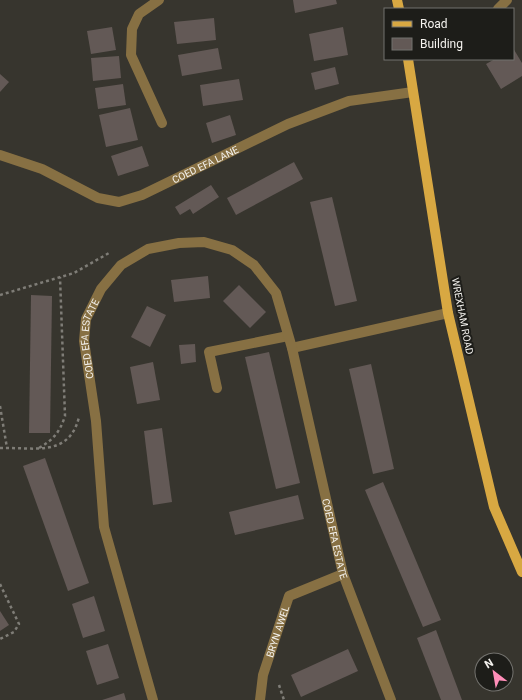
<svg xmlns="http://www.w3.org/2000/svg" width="522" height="700" font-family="Roboto,sans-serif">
<rect width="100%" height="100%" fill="#37352e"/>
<!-- building -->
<g fill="#635956">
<polygon points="293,0 336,0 337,4 295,13"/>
<polygon points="214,18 216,40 177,44 174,22"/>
<polygon points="112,27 116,50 91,54 87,31"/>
<polygon points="343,27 348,55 314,61 309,34"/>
<polygon points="218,48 222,69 182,76 178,55"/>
<polygon points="513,48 522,63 522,76 501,89 486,64 495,59 513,59"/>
<polygon points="119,56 121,78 93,81 91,58"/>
<polygon points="335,67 339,84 315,90 311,73"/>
<polygon points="0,74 9,82 0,92"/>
<polygon points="239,79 243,100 203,106 200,85"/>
<polygon points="123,84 126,105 98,109 95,88"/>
<polygon points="130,108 138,140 106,147 99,115"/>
<polygon points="230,115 236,135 212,143 206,123"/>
<polygon points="142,146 149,166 118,176 111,156"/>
<polygon points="294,162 303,179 236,215 227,198"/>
<polygon points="211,185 219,197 193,214 190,209 180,215 175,207"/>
<polygon points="332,197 357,301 335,306 310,202"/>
<polygon points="208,276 210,298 174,302 171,280"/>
<polygon points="239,285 266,312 250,328 223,301"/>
<polygon points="31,295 52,296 50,433 29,433"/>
<polygon points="147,306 166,315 150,347 131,337"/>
<polygon points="195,344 196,362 181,364 179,345"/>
<polygon points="269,352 300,483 276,489 245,357"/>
<polygon points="153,362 160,400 137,404 130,367"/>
<polygon points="371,364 394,469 373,474 349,369"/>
<polygon points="162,428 172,502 153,505 144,431"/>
<polygon points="45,458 89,583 68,591 23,466"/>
<polygon points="383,482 441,620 423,627 365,490"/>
<polygon points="298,495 304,519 235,535 229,512"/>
<polygon points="94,596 105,631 83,638 72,604"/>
<polygon points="0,611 9,625 0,631"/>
<polygon points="436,630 462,700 441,700 417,638"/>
<polygon points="108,644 119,678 97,685 86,651"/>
<polygon points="348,649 358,671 301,697 291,675"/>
<polygon points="124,693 126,700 102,700"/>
</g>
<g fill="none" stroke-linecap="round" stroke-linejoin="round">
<!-- path -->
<g stroke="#7f7d77" stroke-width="2.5" stroke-dasharray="3 3" stroke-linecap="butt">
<polyline points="0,295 74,273 109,253"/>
<polyline points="0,406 7,448"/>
<path d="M0,448C33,447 69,458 79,417"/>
<path d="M39,448C53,440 60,432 65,416L60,277"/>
<polyline points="0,584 19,624 14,632 0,639"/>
<polyline points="279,685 284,700"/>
</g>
<!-- minor -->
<g stroke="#877043" stroke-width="10">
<polyline points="159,0 139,14 132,29 131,55 162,123"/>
<polyline points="498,9 507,0"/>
<path id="s1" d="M0,155L42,169L98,198L119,202L142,195L288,124L349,101L413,92"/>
<polyline points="292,348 448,313"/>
<polyline points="217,388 209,352 288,336"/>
<path id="s2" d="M153,700L104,527L96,421L84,341L86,319L101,289L121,265L148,249L179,243L204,242L232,250L254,265L276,293L292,348L343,574L391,700"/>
<path id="s3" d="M260,700L263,675L289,596L343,574"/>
</g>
<!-- major -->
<g stroke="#d8a842" stroke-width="10">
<polyline points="397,0 399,9"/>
<polyline points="408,59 448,313 494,507 522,572"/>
</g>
</g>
<g text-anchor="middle" stroke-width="4" stroke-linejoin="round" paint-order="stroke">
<!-- street labels -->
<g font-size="10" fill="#f4f2ee" stroke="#1d1d19">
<text dy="4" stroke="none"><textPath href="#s1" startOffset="223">COED EFA LANE</textPath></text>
<text transform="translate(463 316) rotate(79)" y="4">WREXHAM ROAD</text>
<text dy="4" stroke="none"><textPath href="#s2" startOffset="370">COED EFA ESTATE</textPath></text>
<text dy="4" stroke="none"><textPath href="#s2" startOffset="886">COED EFA ESTATE</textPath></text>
<text dy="4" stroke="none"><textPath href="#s3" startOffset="71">BRYN AWEL</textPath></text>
</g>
</g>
<!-- legend -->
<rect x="384" y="8" width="130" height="52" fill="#1d1d19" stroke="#73726e"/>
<rect x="392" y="21" width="20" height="6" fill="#d8a842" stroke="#73726e"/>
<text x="420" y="28" font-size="12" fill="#f4f2ee">Road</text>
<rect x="392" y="38" width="20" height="12" fill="#635956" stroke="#73726e"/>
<text x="420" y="48" font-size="12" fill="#f4f2ee">Building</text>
<!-- north arrow -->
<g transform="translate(494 672) rotate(329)"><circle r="19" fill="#1d1d19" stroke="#73726e"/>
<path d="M0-3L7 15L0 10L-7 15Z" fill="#ff8eb9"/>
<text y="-6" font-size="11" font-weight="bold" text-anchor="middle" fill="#f4f2ee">N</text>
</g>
</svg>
